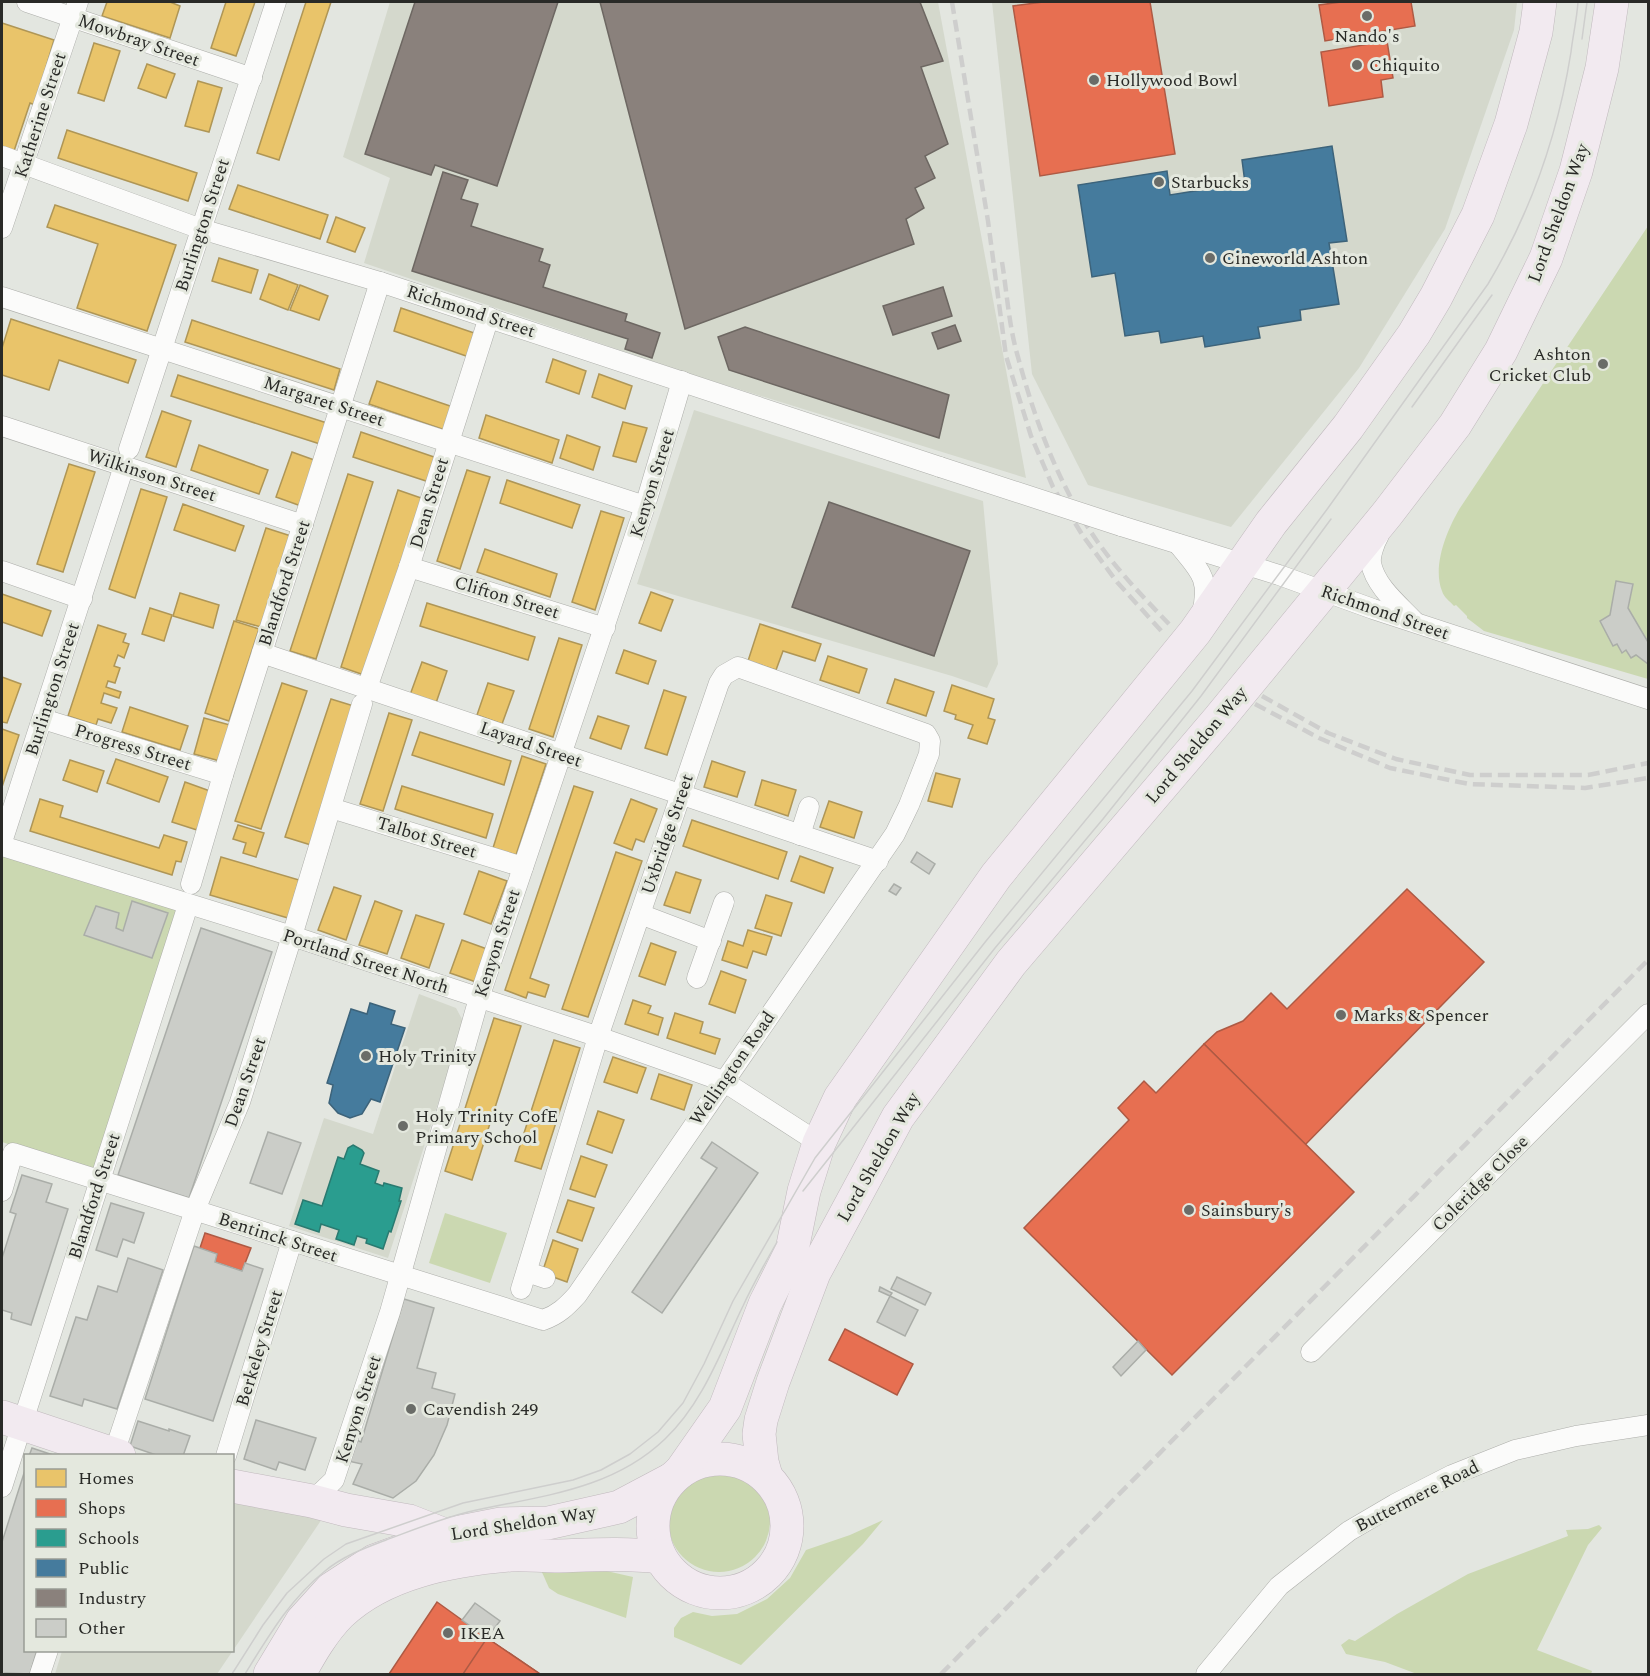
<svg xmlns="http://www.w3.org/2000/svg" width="1650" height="1676" font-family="Spectral,serif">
<rect width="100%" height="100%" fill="#e3e6e0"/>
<!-- built -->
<g fill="#d4d8cc">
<polygon points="390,2 938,2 1026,478 690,374 364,263 390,178 343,157"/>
<polygon points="992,2 1517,2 1514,30 1445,229 1359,368 1231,527 1088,485 1032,374"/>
<polygon points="694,410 983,501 998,664 987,688 952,676 637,584"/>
<polygon points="419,994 456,1008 464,1023 388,1258 289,1226 324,1118 373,1134"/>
<polygon points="233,1495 324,1516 217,1674 55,1674 62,1651 232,1650"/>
</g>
<!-- green -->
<g fill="#cbd8b1">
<path d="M1648,226V679L1484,631L1467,618V616L1456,605L1454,606C1450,601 1444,598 1442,591C1432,566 1447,530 1460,508Z"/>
<polygon points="6,847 181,907 95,1172 2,1142 2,859"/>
<polygon points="445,1213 507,1233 490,1283 429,1263"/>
<circle cx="719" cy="1521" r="51"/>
<polygon points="883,1520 863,1544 741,1665 674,1637 674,1628 681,1618 693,1612 712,1616 737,1614 767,1599 790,1578 806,1550 850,1535"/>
<polygon points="1599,1525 1602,1528 1588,1545 1537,1650 1592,1671 1591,1674 1417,1674 1385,1662 1346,1654 1341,1645 1349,1639 1355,1641 1397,1614 1468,1574 1568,1536 1566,1530 1588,1529"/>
<polygon points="541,1570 602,1570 633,1577 626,1618 558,1594 549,1588"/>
</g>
<!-- homes -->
<g fill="#e9c46a" stroke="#af9656" stroke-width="1.5">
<polygon points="107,2 170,2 180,6 170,38 102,16"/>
<polygon points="226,2 255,2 236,56 211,48"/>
<polygon points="306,2 331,2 279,160 257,153"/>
<polygon points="2,23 54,40 35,105 30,103 14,151 2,147"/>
<polygon points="94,43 120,51 104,101 78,93"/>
<polygon points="147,64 175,74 166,98 138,88"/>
<polygon points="198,81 222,88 209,132 185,126"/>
<polygon points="67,130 197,173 188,201 58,158"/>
<polygon points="238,185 328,215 320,239 229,209"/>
<polygon points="55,205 176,245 147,331 77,308 98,244 47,227"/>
<polygon points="336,217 365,228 355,252 327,242"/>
<polygon points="219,258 258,270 251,293 212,281"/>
<polygon points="269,274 298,285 288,310 260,299"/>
<polygon points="300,285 328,296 319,320 290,310"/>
<polygon points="401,308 477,334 469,357 394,331"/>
<polygon points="11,319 136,360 128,383 59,360 49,390 2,375 2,348"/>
<polygon points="192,320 340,369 334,390 185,342"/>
<polygon points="553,359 586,371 579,394 546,382"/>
<polygon points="599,374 632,386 625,409 592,397"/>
<polygon points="178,375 327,423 320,444 171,396"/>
<polygon points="377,381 453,407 445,430 369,404"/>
<polygon points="162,411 191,421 176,467 146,457"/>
<polygon points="486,415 559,440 552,463 479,438"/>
<polygon points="623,422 647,428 636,462 613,456"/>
<polygon points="361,432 437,458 429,482 353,457"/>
<polygon points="567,435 600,447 593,470 560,458"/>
<polygon points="199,445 268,470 259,494 191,470"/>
<polygon points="292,452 317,461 301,506 276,497"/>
<polygon points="69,464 95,472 63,572 37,564"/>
<polygon points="467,470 490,477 460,569 437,561"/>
<polygon points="348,474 373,482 316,659 290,651"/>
<polygon points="507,480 580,505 572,528 500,503"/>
<polygon points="141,489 167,497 135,598 109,589"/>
<polygon points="398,490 424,499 367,676 341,667"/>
<polygon points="183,504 244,526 235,551 174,530"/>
<polygon points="601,511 624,518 595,610 572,602"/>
<polygon points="266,528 291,536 261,627 236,620"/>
<polygon points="485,549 557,574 550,597 477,572"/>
<polygon points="651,592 673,600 661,631 639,623"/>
<polygon points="180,593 219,605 213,628 173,616"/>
<polygon points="2,594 51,611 42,636 2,622"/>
<polygon points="427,603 535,637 528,660 420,626"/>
<polygon points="150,608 172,615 164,641 142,634"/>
<polygon points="234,621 259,629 229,721 205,713"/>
<polygon points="760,624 821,644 815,661 783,651 776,670 748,661"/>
<polygon points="98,625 126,634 123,642 129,644 124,658 118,655 114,666 120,668 115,683 108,681 106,687 121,692 119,698 104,693 101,703 117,708 111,723 98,719 96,725 68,716"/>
<polygon points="559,638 582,645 553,737 529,729"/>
<polygon points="624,650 656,661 648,684 616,673"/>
<polygon points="828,656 867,669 859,693 820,680"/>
<polygon points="422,662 447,671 436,703 410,695"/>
<polygon points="2,677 21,684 7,723 2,722"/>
<polygon points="895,679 934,692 926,716 887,703"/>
<polygon points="282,683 307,691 261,829 235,821"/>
<polygon points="488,683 514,691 502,724 477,715"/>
<polygon points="952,685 994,699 988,718 995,720 987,744 968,738 973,725 955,719 956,715 944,711"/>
<polygon points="664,690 686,697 667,755 645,748"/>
<polygon points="331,699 357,707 311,845 285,837"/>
<polygon points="130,707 188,726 180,750 122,732"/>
<polygon points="389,713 412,720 383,811 360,804"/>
<polygon points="598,716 629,726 621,749 590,738"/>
<polygon points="204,718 230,725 220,761 194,754"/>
<polygon points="2,729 19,735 2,787"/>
<polygon points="420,732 511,761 504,785 412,755"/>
<polygon points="522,756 546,764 516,855 493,848"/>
<polygon points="116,759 168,777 159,802 107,783"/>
<polygon points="70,760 104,771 97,792 63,780"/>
<polygon points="712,761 745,772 737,797 704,787"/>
<polygon points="936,773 960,779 952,807 928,801"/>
<polygon points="762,780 796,790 788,816 755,805"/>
<polygon points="185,782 210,791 197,830 172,822"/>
<polygon points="402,786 493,814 486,838 395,809"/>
<polygon points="574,786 593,792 530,978 549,985 545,997 528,992 526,998 505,990"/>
<polygon points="40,799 63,806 60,817 159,848 164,835 187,842 181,862 176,861 172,875 30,831"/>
<polygon points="631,799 657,809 644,842 636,839 632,850 614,843"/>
<polygon points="829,801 862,812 854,838 820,827"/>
<polygon points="692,820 787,852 778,879 683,846"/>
<polygon points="238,825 264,833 256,857 243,853 246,843 233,839"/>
<polygon points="616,852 642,861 588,1017 562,1009"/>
<polygon points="800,856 833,868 824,893 791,881"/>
<polygon points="221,857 299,880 288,918 210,895"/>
<polygon points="479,871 507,881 491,924 464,914"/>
<polygon points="676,872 701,880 690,913 664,905"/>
<polygon points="334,887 361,896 346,940 318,930"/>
<polygon points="766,895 792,903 781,936 755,928"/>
<polygon points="375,901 402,911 387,954 359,945"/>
<polygon points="416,915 444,924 429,968 401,958"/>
<polygon points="748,930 772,937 766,955 753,951 747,968 722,960 728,941 743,946"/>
<polygon points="462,940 487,949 476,982 450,973"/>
<polygon points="651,943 676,952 665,985 639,976"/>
<polygon points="721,971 746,980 735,1013 709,1004"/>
<polygon points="633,1000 651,1006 648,1013 663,1018 658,1035 625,1024"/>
<polygon points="675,1013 703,1022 700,1033 720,1039 715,1054 667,1038"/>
<polygon points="494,1018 521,1026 472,1180 445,1171"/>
<polygon points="554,1040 580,1048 541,1169 515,1161"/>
<polygon points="613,1057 646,1068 637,1093 604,1082"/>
<polygon points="659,1074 692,1085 684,1110 651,1099"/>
<polygon points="598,1111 624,1120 612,1153 587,1144"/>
<polygon points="581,1156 607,1165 595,1197 570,1189"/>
<polygon points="568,1200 594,1208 582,1241 557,1232"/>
<polygon points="553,1240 578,1249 567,1282 542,1273"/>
</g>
<!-- shops -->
<g fill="#e76f51" stroke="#ae5a44" stroke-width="1.5">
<polygon points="1043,2 1150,2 1175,154 1040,176 1013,6"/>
<polygon points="1341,2 1411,2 1415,26 1325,41 1319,5"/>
<polygon points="1387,41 1393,78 1381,80 1383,97 1329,106 1321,52"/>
<polygon points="1407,889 1484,962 1305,1145 1204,1044 1217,1032 1243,1021 1271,993 1287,1009"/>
<polygon points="1204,1044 1354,1192 1172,1375 1024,1228 1129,1120 1118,1108 1144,1081 1156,1093"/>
<polygon points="205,1233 251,1248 242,1271 215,1262 217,1254 200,1248"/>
<polygon points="845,1329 913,1364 897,1395 829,1360"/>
<polygon points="437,1602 487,1638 540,1674 389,1674"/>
<polygon points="487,1638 540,1674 463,1674"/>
</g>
<!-- schools -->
<polygon fill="#2a9d8f" stroke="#2a7a70" stroke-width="1.5" points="353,1145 362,1150 364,1153 360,1164 379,1171 375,1183 383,1186 384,1183 402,1188 399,1201 401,1201 391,1232 389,1231 383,1249 366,1243 367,1239 357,1236 354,1245 336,1239 339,1230 321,1224 319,1232 295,1224 303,1200 322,1206 338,1157 344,1159 348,1148"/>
<!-- public -->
<g fill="#457b9d" stroke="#3d637a" stroke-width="1.5">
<polygon points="1332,146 1347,241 1329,243 1339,304 1300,310 1301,320 1258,327 1260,338 1205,347 1203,336 1161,343 1159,331 1125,336 1115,273 1092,277 1078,185 1167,171 1170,195 1245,183 1242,160"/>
<polygon points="370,1003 395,1011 391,1024 405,1028 380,1102 371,1099 362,1114 350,1118 338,1113 329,1103 333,1085 327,1083 351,1009 367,1014"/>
</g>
<!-- industry -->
<g fill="#8a817c" stroke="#6d6762" stroke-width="1.5">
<polygon points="415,2 558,2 497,186 435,165 431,175 365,154"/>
<polygon points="600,2 920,2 943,61 921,67 948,144 925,156 935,178 915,188 924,208 906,219 914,244 685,329"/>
<polygon points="443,172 468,180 461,199 478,204 471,226 543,249 539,261 550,265 543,287 627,314 625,321 660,333 652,358 625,349 628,339 412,271"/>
<polygon points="943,287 952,316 893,335 883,306"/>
<polygon points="955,325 961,341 938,349 932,333"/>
<polygon points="745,327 949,395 939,438 729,370 718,337"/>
<polygon points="829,502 970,551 934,656 792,607"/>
</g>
<!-- building -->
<g fill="#cbcdc8" stroke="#aaada8" stroke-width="1.5">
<polygon points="1616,581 1633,584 1628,608 1648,642 1648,664 1636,655 1631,658 1626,650 1622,653 1617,644 1613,646 1600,621 1610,615"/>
<polygon points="917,852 935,864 929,874 911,862"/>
<polygon points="894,884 901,888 896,895 889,891"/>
<polygon points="132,901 168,913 152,958 84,935 96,906 119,913 116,928 123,931"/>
<polygon points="201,928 272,952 189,1198 118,1175"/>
<polygon points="268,1132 301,1143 282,1194 250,1183"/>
<polygon points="712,1142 758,1173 662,1313 632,1292 717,1168 701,1158"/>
<polygon points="22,1175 52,1184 46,1202 68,1209 31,1325 11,1319 12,1313 2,1310 2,1258 16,1214 10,1212"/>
<polygon points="111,1203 144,1213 134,1243 123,1239 117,1257 96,1250"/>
<polygon points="194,1246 217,1254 215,1262 242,1271 245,1263 263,1269 213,1421 145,1399"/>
<polygon points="128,1258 163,1270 117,1409 84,1399 82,1406 50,1396 76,1317 87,1320 98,1286 117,1292"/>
<polygon points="897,1277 931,1293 925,1305 891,1289"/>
<polygon points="880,1287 892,1293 890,1296 879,1291"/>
<polygon points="890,1296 918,1310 905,1336 877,1322"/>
<polygon points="404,1299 434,1308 417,1368 436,1373 432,1388 455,1394 447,1425 434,1455 416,1481 393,1498 353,1484 362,1464 348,1461 354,1439 361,1442"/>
<polygon points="1138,1341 1146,1350 1121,1376 1113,1367"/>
<polygon points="256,1420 316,1438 305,1470 279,1462 276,1470 244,1459"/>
<polygon points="138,1421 169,1431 169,1429 190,1436 183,1456 159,1456 130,1446"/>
<polygon points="32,1448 56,1456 29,1456"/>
<polygon points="26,1467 26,1650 37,1650 30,1674 5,1673 2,1674 2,1542"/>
<polygon points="475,1603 500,1621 487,1638 462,1620"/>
</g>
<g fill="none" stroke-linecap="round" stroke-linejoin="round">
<defs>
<g id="street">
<polyline points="27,2 252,78"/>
<polyline points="2,156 201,229 380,282 940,467"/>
<polyline points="2,228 78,2"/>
<polyline points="2,297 645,506"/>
<polyline points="2,426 303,525"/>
<polyline points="129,449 276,2"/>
<polyline points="1121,526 1279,575 1373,609 1648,699"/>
<path d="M1379,535C1375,542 1370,555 1371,563C1375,586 1399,605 1414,621"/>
<path d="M1178,544C1199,570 1211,578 1202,613"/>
<polyline points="409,567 605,628"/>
<polyline points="2,571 82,599"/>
<polyline points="262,653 878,861"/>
<polyline points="367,688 409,567 489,317"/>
<polyline points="43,719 223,775"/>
<polyline points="331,808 523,867"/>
<polyline points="800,835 809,807"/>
<polyline points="2,842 124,466"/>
<polyline points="2,846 292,936 590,1034 723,1081 819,1143"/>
<polyline points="191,884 223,775 380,282"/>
<polyline points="640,914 711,941"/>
<polyline points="697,978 724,902"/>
<path d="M2,1191L13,1153L543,1320C558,1315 567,1306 577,1295L895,834L909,805L929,754L930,741L926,734L738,667L724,675L719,683L598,1037L521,1289"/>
<polyline points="527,1272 545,1278"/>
<polyline points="1311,1352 1648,1014"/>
<polyline points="113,1456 195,1210 240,1102 292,936 362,704"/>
<polyline points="226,1456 292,1241"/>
<polyline points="2,1487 188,905"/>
<polyline points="312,1501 334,1480 390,1312 479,998 645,506 682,381"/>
<polyline points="40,1674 48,1650"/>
<polyline points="1206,1674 1279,1586 1349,1531 1395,1504 1452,1475 1515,1450 1576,1436 1648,1425"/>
</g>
<g id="highway">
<polyline points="2,1417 119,1456"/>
<circle cx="720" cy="1526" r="67"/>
<polyline points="681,1471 725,1408 765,1304 792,1250 804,1191 819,1143 840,1098 996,876 1195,632 1271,523 1348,427 1414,334 1436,297 1478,215 1511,124 1536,32 1540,2"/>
<polyline points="766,1476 762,1462 759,1434 761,1420 773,1382 814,1273 898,1117 1011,963 1218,720 1387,514 1455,425 1501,351 1546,258 1576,171 1602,68 1612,2"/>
<polyline points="232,1486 312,1501 346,1510 409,1521 445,1535"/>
<polyline points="270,1674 302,1621 331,1589 374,1561 445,1535 501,1524 548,1523 619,1507 670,1480"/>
<path d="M299,1674C310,1654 323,1631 340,1614C384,1572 452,1560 510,1555C525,1554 540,1556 555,1556C592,1555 624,1553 660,1557"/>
</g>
</defs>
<!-- street casing -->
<use href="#street" stroke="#adaeaa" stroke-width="21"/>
<!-- highway casing -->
<use href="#highway" stroke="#c0b9bd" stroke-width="34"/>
<!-- street -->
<use href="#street" stroke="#fbfbfa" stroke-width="20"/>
<!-- highway -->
<use href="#highway" stroke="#f2eaf0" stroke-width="33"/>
<!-- tram -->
<g stroke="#cececd" stroke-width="1.5">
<polyline points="1582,39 1587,2"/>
<polyline points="1412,407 1492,295"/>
<polyline points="803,1191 995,948 1103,819 1201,696 1331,519"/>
<path d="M232,1674L263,1625L287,1593L324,1559L346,1544L463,1503L573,1480L601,1470L630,1454L658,1432L683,1403L704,1364L733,1301L815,1158L986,941L1192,691L1328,508L1488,284C1531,212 1558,134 1571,52C1573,35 1577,18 1578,2"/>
<path d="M245,1674C268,1637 290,1599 325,1571C343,1556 365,1548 386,1540C413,1530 440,1519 468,1512C538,1496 611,1491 665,1439C703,1403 721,1351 743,1306C753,1284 765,1263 777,1242"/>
</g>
<!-- rail -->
<g stroke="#cececd" stroke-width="4.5" stroke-dasharray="12 6" stroke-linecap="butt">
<polyline points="952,2 988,221 1006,356 1031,436 1053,487 1083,536 1117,582 1164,634"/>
<path d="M1002,262C1007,293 1009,327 1018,357C1035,421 1059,486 1097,541C1118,571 1144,598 1169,624"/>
<polyline points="1262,696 1328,733 1396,759 1470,775 1588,775 1648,763"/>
<polyline points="1255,704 1319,738 1390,768 1469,784 1585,788 1648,778"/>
<polyline points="941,1674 1648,960"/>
</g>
<defs>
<polyline id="street-bridge" points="940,467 1121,526"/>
</defs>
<!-- street-bridge casing -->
<use href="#street-bridge" stroke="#adaeaa" stroke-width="21" stroke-linecap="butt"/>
<!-- street-bridge -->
<use href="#street-bridge" stroke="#fbfbfa" stroke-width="20"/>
</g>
<!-- markers -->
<g fill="#6a6c68" stroke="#e4e8de" stroke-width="2">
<circle cx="1367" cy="16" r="6"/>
<circle cx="1357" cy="65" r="6"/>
<circle cx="1094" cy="80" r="6"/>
<circle cx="1159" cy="182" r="6"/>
<circle cx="1210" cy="258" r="6"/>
<circle cx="1603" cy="364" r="6"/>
<circle cx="1341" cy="1015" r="6"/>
<circle cx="366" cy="1056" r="6"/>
<circle cx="403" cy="1126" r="6"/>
<circle cx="1189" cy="1210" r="6"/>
<circle cx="411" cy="1409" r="6"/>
<circle cx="448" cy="1633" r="6"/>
</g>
<g text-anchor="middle" stroke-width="6" stroke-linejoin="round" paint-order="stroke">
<!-- poi labels -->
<g font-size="18" fill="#292a27" stroke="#e4e8de" text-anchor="start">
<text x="1367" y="42" text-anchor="middle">Nando's</text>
<text x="1369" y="71">Chiquito</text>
<text x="1106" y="86">Hollywood Bowl</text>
<text x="1171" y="188">Starbucks</text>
<text x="1222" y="264">Cineworld Ashton</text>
<text x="1591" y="360" text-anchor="end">Ashton<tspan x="1591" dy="21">Cricket Club</tspan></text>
<text x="1353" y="1021">Marks &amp; Spencer</text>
<text x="378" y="1062">Holy Trinity</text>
<text x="415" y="1122">Holy Trinity CofE<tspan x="415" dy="21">Primary School</tspan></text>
<text x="1201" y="1216">Sainsbury's</text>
<text x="423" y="1415">Cavendish 249</text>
<text x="460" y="1639">IKEA</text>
</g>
<!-- street labels -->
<g font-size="18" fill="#292a27" stroke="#e4e8de">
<text transform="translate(139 40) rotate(19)" y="6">Mowbray Street</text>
<text transform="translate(40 115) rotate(-72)" y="6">Katherine Street</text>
<text transform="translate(1558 213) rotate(-70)" y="6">Lord Sheldon Way</text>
<text transform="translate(202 225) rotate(-72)" y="6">Burlington Street</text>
<text transform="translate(471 311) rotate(18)" y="6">Richmond Street</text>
<text transform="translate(324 401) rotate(18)" y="6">Margaret Street</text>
<text transform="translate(152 475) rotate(18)" y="6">Wilkinson Street</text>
<text transform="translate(652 483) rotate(-73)" y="6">Kenyon Street</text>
<text transform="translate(429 503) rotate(-73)" y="6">Dean Street</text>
<text transform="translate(284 583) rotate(-72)" y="6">Blandford Street</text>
<text transform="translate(507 597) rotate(17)" y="6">Clifton Street</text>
<text transform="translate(1385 612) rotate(19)" y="6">Richmond Street</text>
<text transform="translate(52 689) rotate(-72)" y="6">Burlington Street</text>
<text transform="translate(531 744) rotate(19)" y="6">Layard Street</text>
<text transform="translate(1196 745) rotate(-50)" y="6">Lord Sheldon Way</text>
<text transform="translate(133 747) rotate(17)" y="6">Progress Street</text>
<text transform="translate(667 834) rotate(-71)" y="6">Uxbridge Street</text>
<text transform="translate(427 837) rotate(17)" y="6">Talbot Street</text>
<text transform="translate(497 943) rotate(-72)" y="6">Kenyon Street</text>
<text transform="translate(366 961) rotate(18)" y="6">Portland Street North</text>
<text transform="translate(732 1068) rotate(-55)" y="6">Wellington Road</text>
<text transform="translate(245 1082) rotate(-71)" y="6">Dean Street</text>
<text transform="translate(878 1157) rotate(-60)" y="6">Lord Sheldon Way</text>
<text transform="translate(1480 1183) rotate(-45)" y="6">Coleridge Close</text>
<text transform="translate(94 1196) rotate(-72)" y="6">Blandford Street</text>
<text transform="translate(278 1237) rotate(18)" y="6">Bentinck Street</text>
<text transform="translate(259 1348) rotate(-73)" y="6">Berkeley Street</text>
<text transform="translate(358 1409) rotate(-72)" y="6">Kenyon Street</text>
<text transform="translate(1417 1496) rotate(-27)" y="6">Buttermere Road</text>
<text transform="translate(523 1523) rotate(-9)" y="6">Lord Sheldon Way</text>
</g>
</g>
<!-- border -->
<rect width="1650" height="1676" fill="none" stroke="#292a27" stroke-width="6"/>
<!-- legend -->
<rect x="24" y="1454" width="210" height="198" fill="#e4e8de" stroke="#999c95" stroke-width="1.5"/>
<rect x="36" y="1469" width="30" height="18" fill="#e9c46a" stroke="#999c95" stroke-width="1.5"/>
<text x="78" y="1484" font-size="18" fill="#292a27">Homes</text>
<rect x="36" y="1499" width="30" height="18" fill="#e76f51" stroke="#999c95" stroke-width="1.5"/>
<text x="78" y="1514" font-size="18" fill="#292a27">Shops</text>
<rect x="36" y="1529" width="30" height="18" fill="#2a9d8f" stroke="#999c95" stroke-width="1.5"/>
<text x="78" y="1544" font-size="18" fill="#292a27">Schools</text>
<rect x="36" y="1559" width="30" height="18" fill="#457b9d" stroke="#999c95" stroke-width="1.5"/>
<text x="78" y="1574" font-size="18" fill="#292a27">Public</text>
<rect x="36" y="1589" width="30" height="18" fill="#8a817c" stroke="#999c95" stroke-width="1.5"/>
<text x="78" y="1604" font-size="18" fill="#292a27">Industry</text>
<rect x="36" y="1619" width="30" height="18" fill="#cbcdc8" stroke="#999c95" stroke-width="1.5"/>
<text x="78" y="1634" font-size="18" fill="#292a27">Other</text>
</svg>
